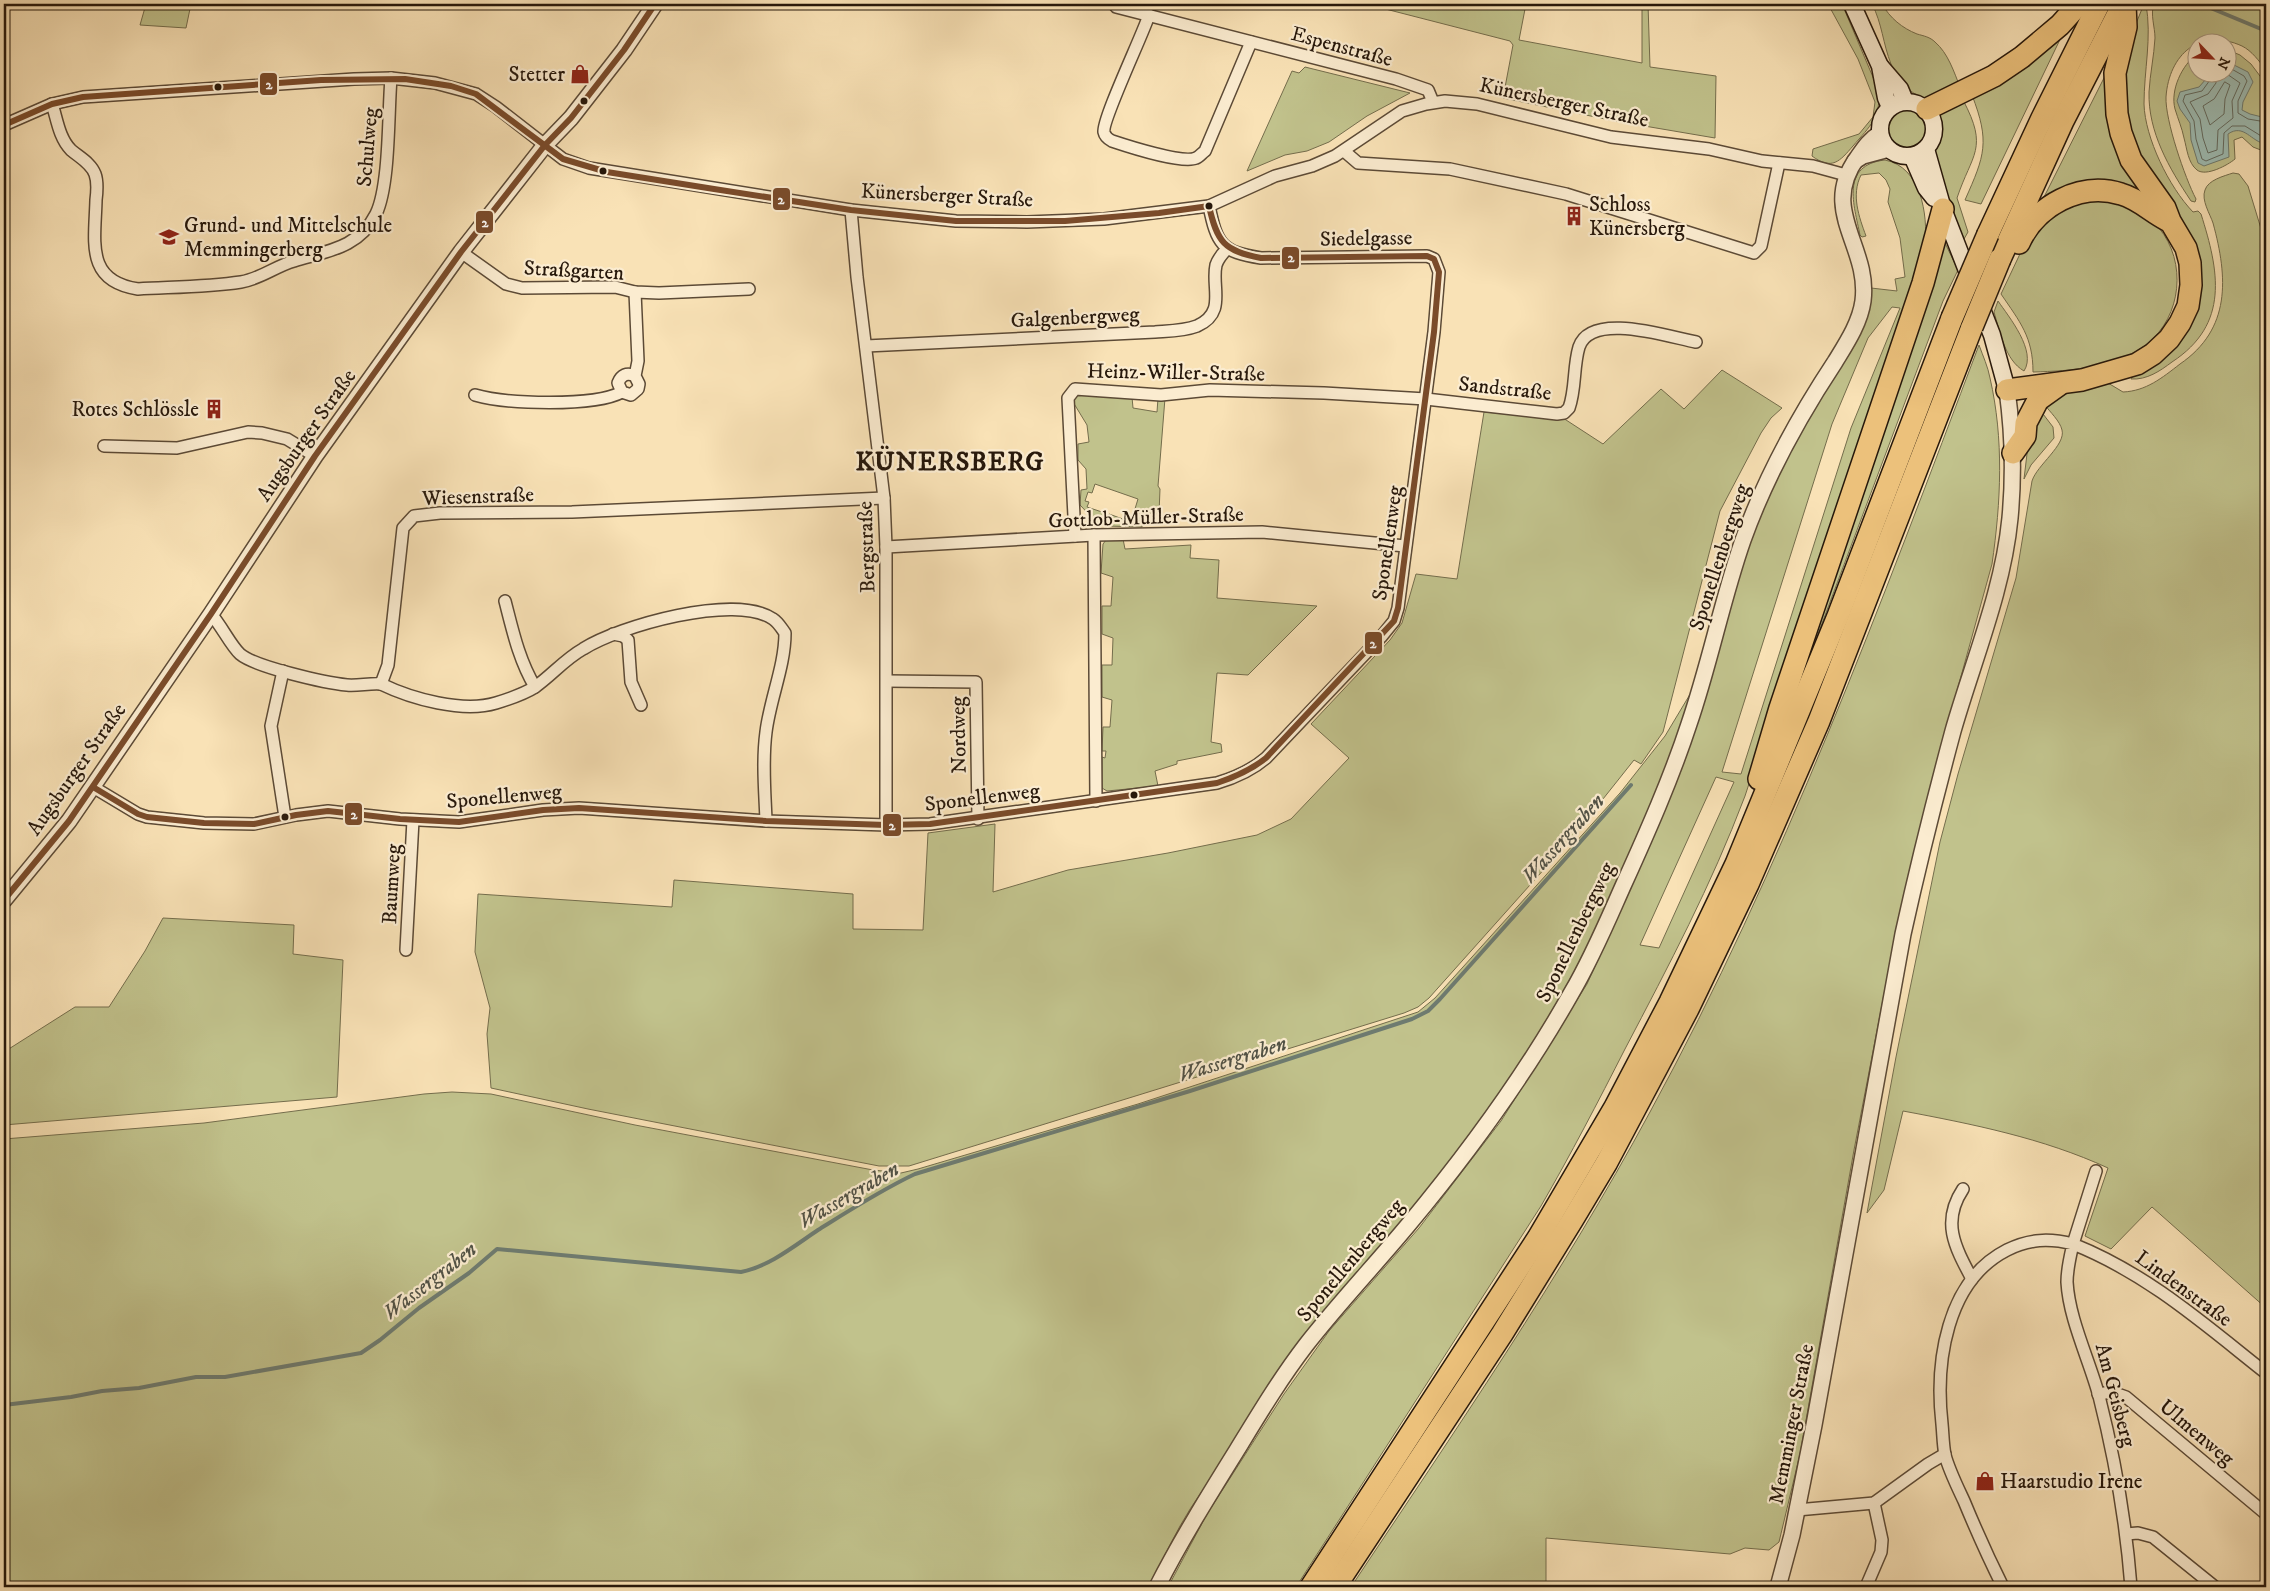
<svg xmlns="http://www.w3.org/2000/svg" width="2270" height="1591" font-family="'IM FELL DW Pica',serif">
<rect width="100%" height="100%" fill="#f9e2b6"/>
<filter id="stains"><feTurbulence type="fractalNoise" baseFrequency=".004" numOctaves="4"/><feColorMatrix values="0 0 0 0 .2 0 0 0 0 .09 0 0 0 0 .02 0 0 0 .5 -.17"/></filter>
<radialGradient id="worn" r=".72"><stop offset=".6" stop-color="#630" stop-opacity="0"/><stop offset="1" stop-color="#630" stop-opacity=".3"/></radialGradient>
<!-- green -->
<g fill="#c1c28c" stroke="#746d4c" fill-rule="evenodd">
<polygon points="146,4 191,4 186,28 140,25"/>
<polygon points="1366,4 1526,4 1519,40 1642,63 1642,4 1648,4 1650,67 1716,76 1715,138 1615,121 1503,98 1513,45 1510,41"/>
<path d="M1828,4H1842L1878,89C1882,117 1870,126 1853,146C1840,161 1832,171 1812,156L1813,149L1859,134L1873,117L1875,102L1858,59Z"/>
<path d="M1872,4H1882C1890,18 1902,28 1917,34C1924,36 1930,37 1935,42C1948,53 1954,72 1960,87C1950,90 1940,96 1930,98C1913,100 1896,77 1891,64C1883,44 1882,23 1872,4Z"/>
<path d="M2144,4H2146C2152,38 2144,70 2144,104C2145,138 2169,187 2193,212L2198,211L2201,214C2219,271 2230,324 2172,362C2160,371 2147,380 2131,379L2199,283L2144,171L2124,116L2126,48Z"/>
<path d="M2154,4H2266V70C2259,61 2252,51 2242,46C2200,27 2169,54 2166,97C2165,120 2185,178 2196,199L2195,202L2191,201C2169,168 2148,132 2149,92C2150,74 2154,56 2155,38C2155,27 2150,14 2154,4Z"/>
<path d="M2066,27L1981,204L1965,200C1985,155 1990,142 1972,95Z"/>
<path d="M2228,50L2240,55L2251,64L2266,84V152L2253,147L2242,137L2234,140L2235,159C2228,165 2206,177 2197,170C2188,163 2187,149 2184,138C2182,128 2178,119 2175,109C2170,90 2182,65 2197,54L2198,72H2228Z"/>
<polygon points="1305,67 1410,93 1367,116 1329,142 1307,151 1285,155 1247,171 1292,71 1299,73"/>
<path d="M2106,74C2105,97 2105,120 2114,142C2121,161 2139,184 2150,201H2042Z"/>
<path d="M1963,100C1989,149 1972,153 1957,198L1968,232L1964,239C1955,216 1936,182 1935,158C1934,139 1947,133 1937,112Z"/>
<circle cx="1907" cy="129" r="20"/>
<path d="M1885,160C1921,167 1928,214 1925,245L1745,796C1711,886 1669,965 1625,1049C1598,1102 1571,1154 1541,1206L1296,1587H1168L1207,1514L1284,1394L1329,1331L1419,1228L1501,1121L1587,984L1608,938L1720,632L1762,504L1870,304L1871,288L1897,291L1895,279L1905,277L1900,238L1888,202L1890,189L1886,180L1879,173L1861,175C1851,195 1859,217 1866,236L1862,237L1860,235C1854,205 1840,165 1885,160ZM1892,307L1900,308L1851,428L1741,774L1722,772L1832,424L1868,338ZM1716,777L1734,782L1659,948L1640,945Z"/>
<path d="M2233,173L2239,174L2248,186L2266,245V1308L2152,1207L2111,1249L2085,1236L2108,1168C2043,1138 1972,1124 1903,1111L1884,1190L1867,1213L1896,1057L1940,842L1958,774L2016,578L2032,481C2037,465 2066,445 2062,430C2060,421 2050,412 2044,404L2071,391L2108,383L2123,392C2146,391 2162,378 2180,364C2231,329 2228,278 2213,223C2210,214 2201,200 2205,190C2208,180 2224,176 2233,173Z"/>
<path d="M2079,199C2093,200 2112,199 2124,204C2132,207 2154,221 2159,228C2187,262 2182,316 2147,344C2116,368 2071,371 2033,372C2033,337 2020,322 2001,294L2028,237L2041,220Z"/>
<polygon points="1945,243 1958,270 1943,301 1812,650 1819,606 1941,248"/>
<path d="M1998,301C2009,317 2037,351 2024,371C2005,360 2000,332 1994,312Z"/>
<path d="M1979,345C1983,356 1988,367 1990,378C2004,439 2001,502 1992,564L1928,796L1900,911L1854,1150L1800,1454L1779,1542L1769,1550L1745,1548L1730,1554L1546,1538V1587H1351C1454,1432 1561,1277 1650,1112C1783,868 1881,604 1979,345Z"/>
<polygon points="1722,370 1782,408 1771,418 1761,433 1720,511 1663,732 1641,764 1634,760 1572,838 1429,998 1418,1007 1404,1013 909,1166 879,1166 588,1109 491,1088 487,1034 490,1008 475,952 478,894 672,907 674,880 853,894 853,929 923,930 928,833 995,824 993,892 1068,870 1168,853 1257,835 1291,819 1349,758 1311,724 1390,640 1402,623 1416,574 1457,579 1484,412 1563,418 1603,444 1661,389 1684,409"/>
<polygon points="1079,392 1132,397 1133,408 1157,412 1158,398 1165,398 1158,486 1160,489 1159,514 1143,513 1142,527 1105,526 1109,514 1131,522 1138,499 1095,484 1092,493 1088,492 1085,501 1089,502 1087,507 1105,513 1100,526 1080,505 1081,490 1087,489 1086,469 1078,460 1078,444 1089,442 1087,425 1073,402"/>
<polygon points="2040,410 2053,427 2054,438 2031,465 2024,479 2029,437"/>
<polygon points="1123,539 1125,549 1191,545 1190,558 1219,560 1217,598 1317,606 1248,675 1217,673 1211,742 1221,744 1222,752 1177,761 1177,764 1155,771 1158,786 1107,791 1102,788 1102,757 1105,758 1106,751 1102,751 1103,727 1110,727 1112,700 1102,697 1102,665 1112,665 1113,638 1102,634 1102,606 1111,606 1113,577 1101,573 1103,544 1106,540"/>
<path d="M1695,686C1644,846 1570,1001 1469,1136C1413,1212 1348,1281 1290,1355C1265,1387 1245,1424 1224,1459C1210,1481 1193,1502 1180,1526C1169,1546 1159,1567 1149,1587H4V1139L204,1123L424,1094L452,1092L491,1094L635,1125L873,1170L901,1173L918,1169L1138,1104L1418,1012L1435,998L1620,793L1665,736Z"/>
<polygon points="163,918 294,925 293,954 343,960 337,1097 4,1125 4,1052 75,1007 109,1007 145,951"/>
</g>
<!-- water -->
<path fill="#9ebdb4" stroke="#6e7b70" d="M2228,62L2248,72L2253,82L2243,102L2242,110L2250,114L2266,118V144C2251,142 2244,123 2228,134L2229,157L2204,166L2198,163L2191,140L2190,123L2180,109L2177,101L2180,92L2199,87L2206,79L2205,73L2228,72Z"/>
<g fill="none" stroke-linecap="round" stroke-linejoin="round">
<!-- shore -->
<g stroke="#626a60" stroke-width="1">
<polyline points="2228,67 2244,76 2247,81 2238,101 2238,113 2248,119 2266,122"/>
<polyline points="2210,72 2210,80 2202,91 2185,95 2183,101 2194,121 2196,139 2202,159 2206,161 2223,154 2224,133 2232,126 2245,126 2266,139"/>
<polyline points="2216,72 2216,83 2208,94 2190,102 2200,119 2203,138 2208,153 2217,150 2218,130 2233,118 2232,101 2240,83 2224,72"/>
<polygon points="2225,82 2230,85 2225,99 2224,114 2210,125 2203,106 2214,99"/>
</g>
<!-- stream -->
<g stroke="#6e7b70" stroke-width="4">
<polyline points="2201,4 2266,31"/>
<path d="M4,1405L71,1397L102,1391L139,1388L196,1377H225L361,1353L380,1340L419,1308L469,1273L497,1249L741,1272C770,1266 794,1246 818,1230C850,1210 881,1190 915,1174L1190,1091L1412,1019L1428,1011L1440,999L1631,785"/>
</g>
<defs>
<g id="minor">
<polyline points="1116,7 1396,79 1428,90 1433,102"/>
<path d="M1149,15C1143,34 1102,120 1104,132C1105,137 1108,139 1112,141C1127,146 1183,164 1196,158C1199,157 1202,153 1205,151L1251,42"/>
<path d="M52,104C57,119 59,138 71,150C79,157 91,163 95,174C98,182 97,192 96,200C95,242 85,281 138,289C172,287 207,287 241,282C260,279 276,266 294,261C327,251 359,248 376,214C390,185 388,113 391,78"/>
<polyline points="4,125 52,104 83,97 354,79 391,78 435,83 476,94 496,107 563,159 589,168 851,210 956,221 1027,222 1104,219 1209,206 1275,176 1312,166 1335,156 1402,111 1426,104 1445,101 1477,104 1611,137 1709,149 1762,161 1813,166 1846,175"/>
<polyline points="1344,151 1358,163 1450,169 1566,194 1754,253 1761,246 1779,163"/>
<polyline points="851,210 857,277 884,498 886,547 886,825"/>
<polyline points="461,252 506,284 522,288 615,287 635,292 659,293 749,289"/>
<path d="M866,346L1155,332C1168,331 1184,331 1197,326C1227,313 1211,287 1216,265C1218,259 1223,253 1227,249"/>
<path d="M635,376C627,372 621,375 618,383L622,392L631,395L638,389L639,384L635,376L638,361L635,292"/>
<path d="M475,395C506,404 594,407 622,392"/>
<polyline points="104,446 177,448 248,432 262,433 287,439 315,456"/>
<polyline points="1094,535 1096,801"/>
<path d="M1075,536L1068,398L1075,389L1161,395L1210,390L1324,393L1426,399L1557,414L1564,413L1569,408C1576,389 1573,367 1579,347C1591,311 1669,337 1696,342"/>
<polyline points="886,547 1094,535 1262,532 1405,546"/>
<path d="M505,601C513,632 519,660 535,687"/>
<path d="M211,614C221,625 231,646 240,654C255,667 326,683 347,685C358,686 370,683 381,684L388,665L403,528L414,516L440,513L572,512L884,498"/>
<polyline points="613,634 623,636 628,640 631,682 641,705"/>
<polyline points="283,671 271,726 285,817"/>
<polyline points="887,681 976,682 978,819"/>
<path d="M381,684C412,699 463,713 496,703C509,699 524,694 535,687C552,675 565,659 583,649C619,626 735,593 773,619C778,622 782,629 785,633C785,666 770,699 766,732C762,762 765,792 766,821"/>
<path d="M93,787L138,814L147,817L204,823L254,824L296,815L328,811L400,819L459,822L543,810L579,808L766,821L886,825L930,824L1217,783C1234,778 1252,770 1266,758L1381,637L1394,621L1398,608L1434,332L1439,272L1434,259L1427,256L1261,258C1221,252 1217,244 1209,206"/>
<polyline points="406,950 413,820"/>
<path d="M2096,1171L2073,1244C2148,1274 2204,1324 2266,1373"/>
<path d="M1963,1189C1941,1222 1955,1247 1972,1279"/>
<polyline points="2098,1394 2112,1392 2126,1397 2266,1514"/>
<polyline points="1797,1510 1874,1503 1928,1464 1945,1454"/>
<polyline points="2126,1534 2138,1533 2153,1537 2215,1587"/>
<polyline points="1866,1587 1881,1552 1882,1540 1874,1503"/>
<path d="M2003,1587C1989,1559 1976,1530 1964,1501C1957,1486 1949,1470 1945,1455C1943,1445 1943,1434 1942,1424C1935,1363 1946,1281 2007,1250C2029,1239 2049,1238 2073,1244C2070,1257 2067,1269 2067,1282C2069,1319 2089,1359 2099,1396C2115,1459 2126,1522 2131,1587"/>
</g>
<g id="tertiary">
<polyline points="1855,161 1863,156 1889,149"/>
<polyline points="4,900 69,821 211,614 315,456 461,252 545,145 571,118 624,50 655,4"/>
<path d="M1157,1587C1181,1540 1209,1495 1237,1450C1259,1414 1280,1379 1306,1345C1338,1304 1375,1265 1409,1224C1468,1153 1527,1072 1572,992C1592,958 1607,922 1623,886C1647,833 1671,779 1689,724C1710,663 1722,600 1743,540C1766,476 1798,418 1835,362C1846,344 1860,323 1863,301C1870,246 1819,211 1857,158C1864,148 1869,140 1880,133"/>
<path d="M1778,1587L1792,1535L1814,1425L1903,934C1918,866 1935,798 1953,731C1973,661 2003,591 2010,518C2014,475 2013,433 2007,390"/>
</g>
<g id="secondary">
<polyline points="1852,4 1880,66 1886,98 1890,107"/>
<polyline points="1881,67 1900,89 1905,101"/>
<circle cx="1907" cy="129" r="27"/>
<polyline points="1926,149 1943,209 1992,335 2007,390"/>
<polyline points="1912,156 1926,188 1934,198"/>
</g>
<g id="motorway">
<polyline points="1927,109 1994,76 2022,57 2060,25 2079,4"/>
<polyline points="1988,234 2042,118 2099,4"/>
<path d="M2019,243C2036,206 2080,181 2121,194C2139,199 2151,212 2167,220"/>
<polyline points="2000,259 2063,121 2123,4"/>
<polyline points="2007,390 2082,380 2137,364 2153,354 2169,339 2180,323 2188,306 2191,285 2190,263 2186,248 2170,221 2165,208 2131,160 2121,133 2117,114 2115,73 2126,27 2125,4"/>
<polyline points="2013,453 2025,436 2026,423 2038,400 2059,385"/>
<polyline points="1759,779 1780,708 1923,283 1943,209"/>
<polyline points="1311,1587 1538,1238 1615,1107 1670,1002 1736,864 1838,616 1952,318"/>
<polyline points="1335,1587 1502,1334 1573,1219 1607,1162 1688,1009 1748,884 1819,721 1972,327"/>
</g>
</defs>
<!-- minor casing -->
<use href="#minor" stroke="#5c4a36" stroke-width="14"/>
<!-- tertiary casing -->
<use href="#tertiary" stroke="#5c4a36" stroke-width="18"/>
<!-- secondary casing -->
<use href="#secondary" stroke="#27180b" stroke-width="19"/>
<!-- motorway casing -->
<use href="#motorway" stroke="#27180b" stroke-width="24"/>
<!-- minor -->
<use href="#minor" stroke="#fbecd0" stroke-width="11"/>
<!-- tertiary -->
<use href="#tertiary" stroke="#fbecd0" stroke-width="15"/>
<!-- secondary -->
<use href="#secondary" stroke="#fbecd0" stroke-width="16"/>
<!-- motorway -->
<use href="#motorway" stroke="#ecc17b" stroke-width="21"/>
<defs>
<g id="motorway-bridge">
<polyline points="1952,318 1988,234"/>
<polyline points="1972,327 2000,259"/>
</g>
</defs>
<!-- motorway-bridge casing -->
<use href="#motorway-bridge" stroke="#27180b" stroke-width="24" stroke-linecap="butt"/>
<!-- motorway-bridge -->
<use href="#motorway-bridge" stroke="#ecc17b" stroke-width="21"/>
<defs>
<g id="bus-1">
<path d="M4,125L52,104L83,97L321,80L405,79L451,86L476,94L563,159L607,172L714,189L851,210L956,221H1065L1159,213L1209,206C1217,242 1224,251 1261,258L1427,256L1434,259L1439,272L1434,332L1398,608L1394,621L1266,758C1251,770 1235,777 1217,783L930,824L886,825L766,821L579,808L543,810L459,822L400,819L328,811L296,815L254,824L204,823L147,817L138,814L93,787"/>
<polyline points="4,900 69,821 211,614 315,456 461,252 545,145 571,118 624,50 655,4"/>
</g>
</defs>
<!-- bus-1 casing -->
<use href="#bus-1" stroke="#fbecd0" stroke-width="10"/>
<!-- bus-1 -->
<use href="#bus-1" stroke="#7a4b2a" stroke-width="6"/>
</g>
<!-- icons -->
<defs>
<symbol id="shop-bare" viewBox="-9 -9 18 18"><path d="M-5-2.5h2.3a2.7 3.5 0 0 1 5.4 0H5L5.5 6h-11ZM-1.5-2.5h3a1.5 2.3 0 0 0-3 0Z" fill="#8f2418" stroke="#fbecd0" stroke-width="2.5" paint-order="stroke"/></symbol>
<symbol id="building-bare" viewBox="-9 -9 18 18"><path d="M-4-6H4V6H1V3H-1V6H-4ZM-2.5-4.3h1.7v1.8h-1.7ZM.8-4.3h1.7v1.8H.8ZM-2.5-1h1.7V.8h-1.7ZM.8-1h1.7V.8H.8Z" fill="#8f2418" stroke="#fbecd0" stroke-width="2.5" paint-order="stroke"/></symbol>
<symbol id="school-bare" viewBox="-9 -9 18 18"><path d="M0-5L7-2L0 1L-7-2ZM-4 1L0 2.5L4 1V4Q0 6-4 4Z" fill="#8f2418" stroke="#fbecd0" stroke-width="2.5" paint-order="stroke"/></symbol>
</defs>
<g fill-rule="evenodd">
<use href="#shop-bare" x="566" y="60" width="28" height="28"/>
<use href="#building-bare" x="1560" y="202" width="28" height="28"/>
<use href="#school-bare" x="155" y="223" width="28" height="28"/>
<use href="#building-bare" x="200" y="395" width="28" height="28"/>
<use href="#shop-bare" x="1971" y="1467" width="28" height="28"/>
</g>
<!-- markers -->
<g fill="#27180b" stroke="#fbecd0" stroke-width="2">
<circle cx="218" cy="87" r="4.5"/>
<circle cx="584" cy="101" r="4.5"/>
<circle cx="603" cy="171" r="4.5"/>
<circle cx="1209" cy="206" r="4.5"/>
<circle cx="1134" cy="795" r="4.5"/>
<circle cx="285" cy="817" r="4.5"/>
</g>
<g text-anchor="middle" stroke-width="4.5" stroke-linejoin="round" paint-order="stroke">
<!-- street labels -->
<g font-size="21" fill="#27180b" stroke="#fbecd0">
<text transform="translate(1342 46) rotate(15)" y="7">Espenstraße</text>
<text transform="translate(1564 102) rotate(12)" y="7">Künersberger Straße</text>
<text transform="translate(367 147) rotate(-85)" y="7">Schulweg</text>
<text transform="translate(947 195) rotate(3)" y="7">Künersberger Straße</text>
<text transform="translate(1366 238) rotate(-1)" y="7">Siedelgasse</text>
<text transform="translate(574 270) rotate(3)" y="7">Straßgarten</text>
<text transform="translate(1075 317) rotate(-3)" y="7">Galgenbergweg</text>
<text transform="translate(1176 372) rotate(1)" y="7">Heinz-Willer-Straße</text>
<text transform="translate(1505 388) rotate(6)" y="7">Sandstraße</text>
<text transform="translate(306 435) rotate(-55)" y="7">Augsburger Straße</text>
<text transform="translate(478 496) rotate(-2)" y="7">Wiesenstraße</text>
<text transform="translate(1146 517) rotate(-2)" y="7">Gottlob-Müller-Straße</text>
<text transform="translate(1387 543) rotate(-82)" y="7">Sponellenweg</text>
<text transform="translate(866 547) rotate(-92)" y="7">Bergstraße</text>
<text transform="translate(1719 557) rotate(-72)" y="7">Sponellenbergweg</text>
<text transform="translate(958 735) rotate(-91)" y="7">Nordweg</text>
<text transform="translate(76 769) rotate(-55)" y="7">Augsburger Straße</text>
<text transform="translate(504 796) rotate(-5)" y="7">Sponellenweg</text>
<text transform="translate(982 797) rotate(-7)" y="7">Sponellenweg</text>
<text transform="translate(391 884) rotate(-87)" y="7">Baumweg</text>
<text transform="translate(1575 932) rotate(-64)" y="7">Sponellenbergweg</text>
<text transform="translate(1350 1260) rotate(-50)" y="7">Sponellenbergweg</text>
<text transform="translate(2184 1288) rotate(36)" y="7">Lindenstraße</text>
<text transform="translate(2116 1395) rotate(75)" y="7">Am Geisberg</text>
<text transform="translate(1791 1424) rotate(-79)" y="7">Memminger Straße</text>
<text transform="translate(2197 1432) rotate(40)" y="7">Ulmenweg</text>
</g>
<!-- poi labels -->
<g font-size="21" fill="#27180b" stroke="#fbecd0" text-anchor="start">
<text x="565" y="81" text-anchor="end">Stetter</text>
<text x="1589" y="211">Schloss<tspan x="1589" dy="24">Künersberg</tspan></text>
<text x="184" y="232">Grund- und Mittelschule<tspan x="184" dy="24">Memmingerberg</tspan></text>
<text x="199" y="416" text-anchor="end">Rotes Schlössle</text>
<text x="2000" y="1488">Haarstudio Irene</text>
</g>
<!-- water labels -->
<g font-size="22" font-style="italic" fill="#515246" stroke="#fbecd0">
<text transform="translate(1562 838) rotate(-48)" y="8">Wassergraben</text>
<text transform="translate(1232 1058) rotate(-17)" y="8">Wassergraben</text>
<text transform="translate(848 1194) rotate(-30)" y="8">Wassergraben</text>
<text transform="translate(429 1280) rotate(-38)" y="8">Wassergraben</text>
</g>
<!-- district labels -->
<g font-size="26" font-weight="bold" letter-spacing="1" fill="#27180b" stroke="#fbecd0">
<text x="950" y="470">KÜNERSBERG</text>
</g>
</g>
<g stroke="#fbecd0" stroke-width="2">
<rect x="259" y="72" width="19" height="24" rx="5" fill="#7a4b2a"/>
<rect x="772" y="187" width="19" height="24" rx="5" fill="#7a4b2a"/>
<rect x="475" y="210" width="19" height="24" rx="5" fill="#7a4b2a"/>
<rect x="1281" y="246" width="19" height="24" rx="5" fill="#7a4b2a"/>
<rect x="1364" y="631" width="19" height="24" rx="5" fill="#7a4b2a"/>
<rect x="344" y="802" width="19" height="24" rx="5" fill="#7a4b2a"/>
<rect x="882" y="813" width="20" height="24" rx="5" fill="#7a4b2a"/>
</g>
<g font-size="14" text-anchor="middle" font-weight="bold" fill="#fff">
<text x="269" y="89">2</text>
<text x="781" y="204">2</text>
<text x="485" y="227">2</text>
<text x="1291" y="262">2</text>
<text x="1373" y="648">2</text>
<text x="354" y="819">2</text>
<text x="892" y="830">2</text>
</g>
<!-- margin -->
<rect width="2270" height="1591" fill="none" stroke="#f9e2b6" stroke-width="20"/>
<rect x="5" y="5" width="2260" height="1581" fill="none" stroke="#27180b" stroke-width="2.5"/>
<rect x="10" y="10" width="2250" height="1571" fill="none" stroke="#27180b"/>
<!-- north arrow -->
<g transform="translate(2212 58) rotate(115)"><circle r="24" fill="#fbecd0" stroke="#a69781"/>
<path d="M0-4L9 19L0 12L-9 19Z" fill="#8f2418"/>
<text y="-8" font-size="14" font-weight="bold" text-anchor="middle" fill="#27180b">N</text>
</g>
<rect width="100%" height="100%" filter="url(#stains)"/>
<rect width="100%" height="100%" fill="url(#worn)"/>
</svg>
